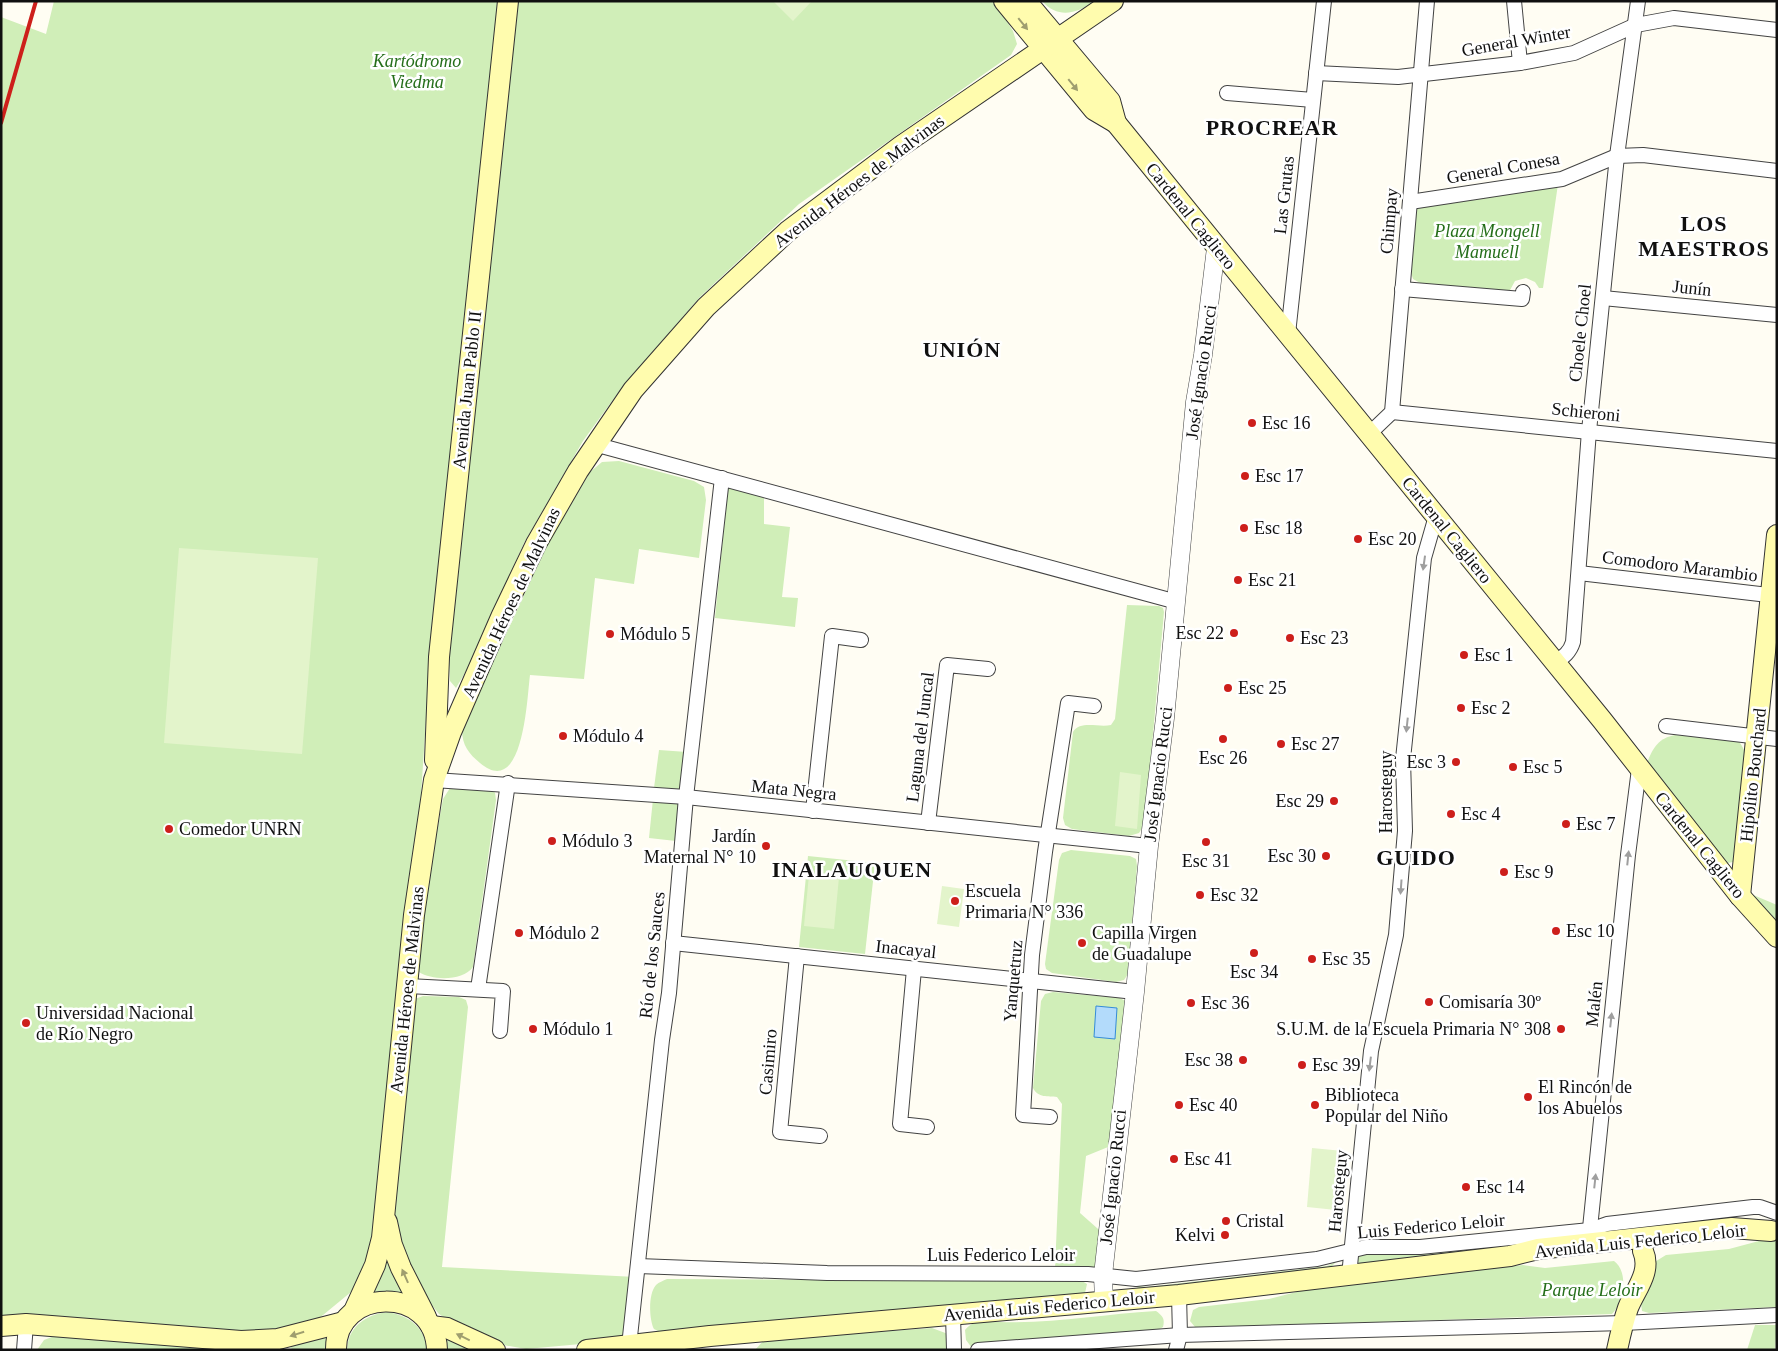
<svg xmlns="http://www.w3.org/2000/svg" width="1778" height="1351" font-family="'Times New Roman',serif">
<rect width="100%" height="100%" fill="#fffdf3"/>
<!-- green -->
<g fill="#d0eeb8">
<polygon points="54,1 498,1 431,644 421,795 377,1236 363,1276 351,1292 317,1320 267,1333 1,1316 1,17 46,34"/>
<polygon points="516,1 994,1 1013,31 1017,44 1011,55 799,204 700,297 623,386 583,441 524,543 469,666 456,688 450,681 449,657"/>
<path d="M1042,1H1095C1077,13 1059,20 1042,1Z"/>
<polygon points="1558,184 1543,288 1539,288 1535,282 1526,278 1515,281 1509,292 1422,284 1413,279 1410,269 1416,209 1425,203"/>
<path d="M619,461L694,481L704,487L706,500L699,558L639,549L634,584L595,578L584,679L530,675C527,697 524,800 480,763C469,754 462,745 462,730L545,549L590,472L602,462Z"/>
<polygon points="728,487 764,497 764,524 790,527 782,597 798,598 795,627 715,618"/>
<path d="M1127,605L1159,606L1163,608L1164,612L1145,823L1139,833L1129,836L1072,829L1065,825L1063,818L1073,732C1080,720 1099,728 1111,725L1115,719Z"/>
<path d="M1675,735L1739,741L1747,755L1738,856L1733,862L1728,863L1722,858L1647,763C1653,747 1659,738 1675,735Z"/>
<polygon points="659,750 687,752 682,791 654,788"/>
<path d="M450,788L492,789L495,793L496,800L473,967C463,981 433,981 419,972L417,966L421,916L443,799Z"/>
<polygon points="653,799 681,802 676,841 649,838"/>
<polygon points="1071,850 1130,856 1136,859 1137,866 1128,974 1124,980 1116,982 1052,973 1046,969 1045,964 1059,860 1062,853"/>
<polygon points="808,856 875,863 865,954 799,947"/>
<polygon points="1751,894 1777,905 1777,926"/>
<path d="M1053,992L1120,998L1127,1002L1113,1145L1086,1156L1080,1213L1106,1236L1103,1263L1094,1269H1055L1062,1104L1057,1097C1048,1096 1038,1098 1033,1088L1041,1001L1045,994Z"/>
<polygon points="423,996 459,997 466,1000 468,1007 442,1267 636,1277 626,1337 614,1341 526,1349 492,1343 458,1327 439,1314 418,1288 393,1222 415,999"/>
<polygon points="1581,1238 1360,1265 1356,1259 1365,1252"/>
<polygon points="1777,1239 1777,1307 1649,1313 1642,1311 1641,1304 1653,1263 1666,1255 1729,1249 1759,1241"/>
<polygon points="385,1259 388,1261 407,1297 385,1298 367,1292"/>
<path d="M1614,1261C1629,1272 1624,1302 1612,1314L1202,1328L1195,1327L1190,1321L1193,1310L1199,1307L1269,1299L1312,1288L1523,1265L1545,1268Z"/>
<polygon points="1336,1262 1329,1269 1144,1290 1131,1285 1147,1287 1327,1266"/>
<path d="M667,1279L1082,1281L1087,1284L1085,1293L662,1333L654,1329C649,1319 648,1294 656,1285C659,1282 663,1281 667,1279Z"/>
<path d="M1156,1311C1163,1316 1165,1319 1163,1327L1156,1331L972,1348L966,1340L965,1330C973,1319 987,1322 1000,1322C1052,1324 1104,1314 1156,1311Z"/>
<path d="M387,1312C408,1315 425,1327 427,1350H347C348,1326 366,1315 387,1312Z"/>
<polygon points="1755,1325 1777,1325 1775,1350 1747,1350"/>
<polygon points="932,1328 948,1334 955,1350 755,1350 764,1340"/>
<polygon points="331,1329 331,1350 293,1350 289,1346"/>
<polygon points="65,1332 259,1350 37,1350 44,1340"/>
<polygon points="444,1336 471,1350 442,1350"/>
</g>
<!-- pitch -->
<g fill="#e3f4cb">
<polygon points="773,1 812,1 793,21"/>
<polygon points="179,548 318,558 302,754 164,743"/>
<polygon points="1120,772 1141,775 1137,829 1115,826"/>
<polygon points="809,875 839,877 834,929 804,926"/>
<polygon points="942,886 964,889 959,927 937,924"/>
<polygon points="1312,1148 1343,1151 1336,1210 1307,1207"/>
</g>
<!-- water -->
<polygon fill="#b3dbfb" stroke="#348bd8" points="1096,1006 1117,1008 1115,1039 1094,1037"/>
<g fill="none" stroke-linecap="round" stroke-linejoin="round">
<defs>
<g id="minor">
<polyline points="1514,1 1520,63"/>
<polyline points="1316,73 1398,77 1520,63 1574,53 1636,25 1674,18 1777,30"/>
<polyline points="1227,93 1313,100"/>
<polyline points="1410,202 1562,179 1617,156 1643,155 1777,171"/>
<polyline points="1402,289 1522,299 1523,292"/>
<polyline points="1603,298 1777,315"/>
<polyline points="1288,334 1324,1"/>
<polyline points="1392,412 1777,451"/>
<polyline points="1369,434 1392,412 1427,1"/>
<polyline points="594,444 1177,602"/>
<polyline points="1579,573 1777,596"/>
<path d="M1555,662C1564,657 1570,652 1573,642L1589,431L1617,156L1638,1"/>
<polyline points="1666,726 1777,739"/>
<polyline points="434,780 686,797 1149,846"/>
<polyline points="813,811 832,636 861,640"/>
<polyline points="928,823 947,665 988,669"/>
<polyline points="673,943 1135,992"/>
<polyline points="797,956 780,1132 820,1136"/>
<polyline points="914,969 900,1124 927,1127"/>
<polyline points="408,986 503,991 500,1031"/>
<polyline points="478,989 508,783"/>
<polyline points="1050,1117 1023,1115 1032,955 1045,852 1068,703 1094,706"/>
<polyline points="1589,1238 1628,855 1639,769"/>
<polyline points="638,1266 827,1273 1088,1274 1136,1279 1317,1259 1366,1247 1420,1247 1590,1230 1607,1224 1753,1207 1760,1207 1777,1213"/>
<polyline points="1349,1276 1371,1051 1396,935 1405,831 1403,759 1424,558 1436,516"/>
<polyline points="953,1315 954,1350"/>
<polyline points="629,1346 662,1040 669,993 686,797 722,478"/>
<polyline points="24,1350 26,1324"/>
<polyline points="978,1350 1180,1335 1624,1323 1777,1315"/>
<polyline points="1176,1350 1180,1335 1179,1295"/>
</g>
<polyline id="tertiary" points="1104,1302 1103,1275 1135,992 1149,846 1165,718 1195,402 1203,355 1216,248"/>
<g id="secondary">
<polyline points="1004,1 1094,110 1116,123 1602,720 1740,896 1777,937"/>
<polyline points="1026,1 1110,101 1116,123"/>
<polyline points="435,760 439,657 508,1"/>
<polyline points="1740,896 1777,535"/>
<polyline points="387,1222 392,1245 401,1268 426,1317"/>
<polyline points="354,1311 375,1265 382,1238 414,915 434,780 451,732 502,615 536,544 578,471 633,390 706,307 788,231 901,146 1113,1"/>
<polyline points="1,1326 26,1324 241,1341 278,1339 344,1322"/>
<polyline points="431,1326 447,1328 495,1350"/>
<path d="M336,1350C335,1287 435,1284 437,1350"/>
<polyline points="587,1350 710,1336 1179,1295 1510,1256 1538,1249 1732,1228 1771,1231"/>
<path d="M1617,1350C1620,1336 1623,1322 1628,1308C1635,1290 1652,1272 1643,1251"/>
</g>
</defs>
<!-- minor casing -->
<use href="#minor" stroke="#434343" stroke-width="16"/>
<!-- tertiary casing -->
<use href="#tertiary" stroke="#434343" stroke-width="19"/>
<!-- secondary casing -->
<use href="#secondary" stroke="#323232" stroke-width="22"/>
<!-- minor -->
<use href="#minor" stroke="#fff" stroke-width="14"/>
<!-- tertiary -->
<use href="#tertiary" stroke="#fff" stroke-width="18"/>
<!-- secondary -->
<use href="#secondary" stroke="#fffcae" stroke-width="20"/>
<!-- rail -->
<polyline stroke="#cd1f1b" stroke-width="4" points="1,123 36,1"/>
</g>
<!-- one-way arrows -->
<defs><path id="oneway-solid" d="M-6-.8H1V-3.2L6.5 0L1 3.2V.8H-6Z" transform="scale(1.25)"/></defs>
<g fill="#9f9e6f">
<use href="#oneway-solid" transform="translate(1023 24) rotate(51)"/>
<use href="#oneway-solid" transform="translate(1073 85) rotate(51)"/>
<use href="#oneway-solid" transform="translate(405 1276) rotate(-114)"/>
<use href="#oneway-solid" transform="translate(297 1334) rotate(163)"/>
<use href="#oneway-solid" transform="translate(463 1337) rotate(-154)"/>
</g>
<g fill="#9f9f9f">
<use href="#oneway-solid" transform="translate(1424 563) rotate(98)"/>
<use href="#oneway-solid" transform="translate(1407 725) rotate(96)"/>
<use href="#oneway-solid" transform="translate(1628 858) rotate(-84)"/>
<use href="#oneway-solid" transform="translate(1401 887) rotate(94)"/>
<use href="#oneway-solid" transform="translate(1611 1020) rotate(-84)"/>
<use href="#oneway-solid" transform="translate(1370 1064) rotate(97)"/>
<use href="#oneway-solid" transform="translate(1595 1181) rotate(-84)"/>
</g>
<!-- markers -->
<g fill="#cd1f1b" stroke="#fff" stroke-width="2">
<circle cx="1252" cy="423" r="5"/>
<circle cx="1245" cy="476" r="5"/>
<circle cx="1244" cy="528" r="5"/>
<circle cx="1358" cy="539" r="5"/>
<circle cx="1238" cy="580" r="5"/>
<circle cx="1234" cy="633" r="5"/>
<circle cx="610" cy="634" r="5"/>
<circle cx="1290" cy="638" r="5"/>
<circle cx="1464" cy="655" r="5"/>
<circle cx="1228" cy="688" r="5"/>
<circle cx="1461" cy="708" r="5"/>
<circle cx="563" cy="736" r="5"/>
<circle cx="1223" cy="739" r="5"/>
<circle cx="1281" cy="744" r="5"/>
<circle cx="1456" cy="762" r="5"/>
<circle cx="1513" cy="767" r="5"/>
<circle cx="1334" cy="801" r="5"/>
<circle cx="1451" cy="814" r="5"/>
<circle cx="1566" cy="824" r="5"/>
<circle cx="169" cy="829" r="5"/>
<circle cx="552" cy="841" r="5"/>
<circle cx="1206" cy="842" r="5"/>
<circle cx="766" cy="846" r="5"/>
<circle cx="1326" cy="856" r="5"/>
<circle cx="1504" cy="872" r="5"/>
<circle cx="1200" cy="895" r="5"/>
<circle cx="955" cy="901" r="5"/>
<circle cx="1556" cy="931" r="5"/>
<circle cx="519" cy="933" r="5"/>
<circle cx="1082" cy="943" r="5"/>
<circle cx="1254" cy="953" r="5"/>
<circle cx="1312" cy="959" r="5"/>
<circle cx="1429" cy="1002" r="5"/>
<circle cx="1191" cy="1003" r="5"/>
<circle cx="26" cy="1023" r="5"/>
<circle cx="533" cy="1029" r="5"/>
<circle cx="1561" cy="1029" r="5"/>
<circle cx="1243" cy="1060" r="5"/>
<circle cx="1302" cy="1065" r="5"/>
<circle cx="1528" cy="1097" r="5"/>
<circle cx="1179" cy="1105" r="5"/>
<circle cx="1315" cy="1105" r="5"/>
<circle cx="1174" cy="1159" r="5"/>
<circle cx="1466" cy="1187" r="5"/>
<circle cx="1226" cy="1221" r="5"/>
<circle cx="1225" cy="1235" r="5"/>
</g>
<g text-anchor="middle" stroke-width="5" stroke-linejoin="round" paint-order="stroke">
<!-- street labels -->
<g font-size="18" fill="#101010" stroke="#fff">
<text transform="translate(1516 41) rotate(-10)" y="6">General Winter</text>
<text transform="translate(1503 168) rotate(-10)" y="6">General Conesa</text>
<text transform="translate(859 181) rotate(-37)" y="6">Avenida Héroes de Malvinas</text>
<text transform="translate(1284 195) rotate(-84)" y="6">Las Grutas</text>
<text transform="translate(1191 216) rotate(51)" y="6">Cardenal Cagliero</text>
<text transform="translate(1389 221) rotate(-85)" y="6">Chimpay</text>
<text transform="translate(1692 288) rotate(6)" y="6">Junín</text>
<text transform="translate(1580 333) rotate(-84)" y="6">Choele Choel</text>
<text transform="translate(1201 372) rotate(-82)" y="6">José Ignacio Rucci</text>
<text transform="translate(467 390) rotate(-84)" y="6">Avenida Juan Pablo II</text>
<text transform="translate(1586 412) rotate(6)" y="6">Schieroni</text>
<text transform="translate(1447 530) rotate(51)" y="6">Cardenal Cagliero</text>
<text transform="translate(1680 566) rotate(7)" y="6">Comodoro Marambio</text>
<text transform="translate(511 603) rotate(-65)" y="6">Avenida Héroes de Malvinas</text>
<text transform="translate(920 737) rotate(-83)" y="6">Laguna del Juncal</text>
<text transform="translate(1158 774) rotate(-83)" y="6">José Ignacio Rucci</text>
<text transform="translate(1753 775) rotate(-84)" y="6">Hipólito Bouchard</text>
<text transform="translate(794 790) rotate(6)" y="6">Mata Negra</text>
<text transform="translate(1386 792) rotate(-90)" y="6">Harosteguy</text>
<text transform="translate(1700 845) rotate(51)" y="6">Cardenal Cagliero</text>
<text transform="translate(906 949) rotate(6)" y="6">Inacayal</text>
<text transform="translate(652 955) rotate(-84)" y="6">Río de los Sauces</text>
<text transform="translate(1013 981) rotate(-85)" y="6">Yanquetruz</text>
<text transform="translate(407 990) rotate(-84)" y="6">Avenida Héroes de Malvinas</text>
<text transform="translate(1594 1004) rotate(-84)" y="6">Malén</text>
<text transform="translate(768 1062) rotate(-85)" y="6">Casimiro</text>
<text transform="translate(1113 1177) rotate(-84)" y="6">José Ignacio Rucci</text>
<text transform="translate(1338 1191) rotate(-85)" y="6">Harosteguy</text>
<text transform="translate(1431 1226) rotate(-5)" y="6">Luis Federico Leloir</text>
<text transform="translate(1640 1241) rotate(-6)" y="6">Avenida Luis Federico Leloir</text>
<text x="1001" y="1261">Luis Federico Leloir</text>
<text transform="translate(1049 1306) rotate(-5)" y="6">Avenida Luis Federico Leloir</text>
</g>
<!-- park labels -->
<g font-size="18" font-style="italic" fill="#256e1a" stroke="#fff">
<text x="417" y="67">Kartódromo<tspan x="417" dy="21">Viedma</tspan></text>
<text x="1487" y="237">Plaza Mongell<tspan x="1487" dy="21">Mamuell</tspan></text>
<text x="1592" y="1296">Parque Leloir</text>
</g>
<!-- poi labels -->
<g font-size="18" fill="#101010" stroke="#fff" text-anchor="start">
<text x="1262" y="429">Esc 16</text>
<text x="1255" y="482">Esc 17</text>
<text x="1254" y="534">Esc 18</text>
<text x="1368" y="545">Esc 20</text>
<text x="1248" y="586">Esc 21</text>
<text x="1224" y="639" text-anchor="end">Esc 22</text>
<text x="620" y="640">Módulo 5</text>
<text x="1300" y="644">Esc 23</text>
<text x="1474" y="661">Esc 1</text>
<text x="1238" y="694">Esc 25</text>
<text x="1471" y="714">Esc 2</text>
<text x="573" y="742">Módulo 4</text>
<text x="1291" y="750">Esc 27</text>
<text x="1223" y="764" text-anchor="middle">Esc 26</text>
<text x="1446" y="768" text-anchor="end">Esc 3</text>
<text x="1523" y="773">Esc 5</text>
<text x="1324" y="807" text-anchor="end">Esc 29</text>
<text x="1461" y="820">Esc 4</text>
<text x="1576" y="830">Esc 7</text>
<text x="179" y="835">Comedor UNRN</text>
<text x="756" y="842" text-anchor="end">Jardín<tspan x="756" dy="21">Maternal N° 10</tspan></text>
<text x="562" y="847">Módulo 3</text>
<text x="1316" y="862" text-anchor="end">Esc 30</text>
<text x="1206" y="867" text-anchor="middle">Esc 31</text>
<text x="1514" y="878">Esc 9</text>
<text x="965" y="897">Escuela<tspan x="965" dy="21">Primaria N° 336</tspan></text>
<text x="1210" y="901">Esc 32</text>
<text x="1566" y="937">Esc 10</text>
<text x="529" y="939">Módulo 2</text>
<text x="1092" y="939">Capilla Virgen<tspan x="1092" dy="21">de Guadalupe</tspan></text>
<text x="1322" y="965">Esc 35</text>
<text x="1254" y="978" text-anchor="middle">Esc 34</text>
<text x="1439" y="1008">Comisaría 30º</text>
<text x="1201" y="1009">Esc 36</text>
<text x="36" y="1019">Universidad Nacional<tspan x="36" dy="21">de Río Negro</tspan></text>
<text x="543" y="1035">Módulo 1</text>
<text x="1551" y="1035" text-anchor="end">S.U.M. de la Escuela Primaria N° 308</text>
<text x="1233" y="1066" text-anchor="end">Esc 38</text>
<text x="1312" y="1071">Esc 39</text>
<text x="1538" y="1093">El Rincón de<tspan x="1538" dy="21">los Abuelos</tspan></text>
<text x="1325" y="1101">Biblioteca<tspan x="1325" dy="21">Popular del Niño</tspan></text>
<text x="1189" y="1111">Esc 40</text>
<text x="1184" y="1165">Esc 41</text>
<text x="1476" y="1193">Esc 14</text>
<text x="1236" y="1227">Cristal</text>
<text x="1215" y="1241" text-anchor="end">Kelvi</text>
</g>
<!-- district labels -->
<g font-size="22" font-weight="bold" letter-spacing="1" fill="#101010" stroke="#fff">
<text x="1272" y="135">PROCREAR</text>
<text x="1704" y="231">LOS<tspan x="1704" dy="25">MAESTROS</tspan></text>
<text x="962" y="357">UNIÓN</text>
<text x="1416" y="865">GUIDO</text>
<text x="852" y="877">INALAUQUEN</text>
</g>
</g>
<!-- border -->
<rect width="1778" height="1351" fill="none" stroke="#101010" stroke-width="5"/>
</svg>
